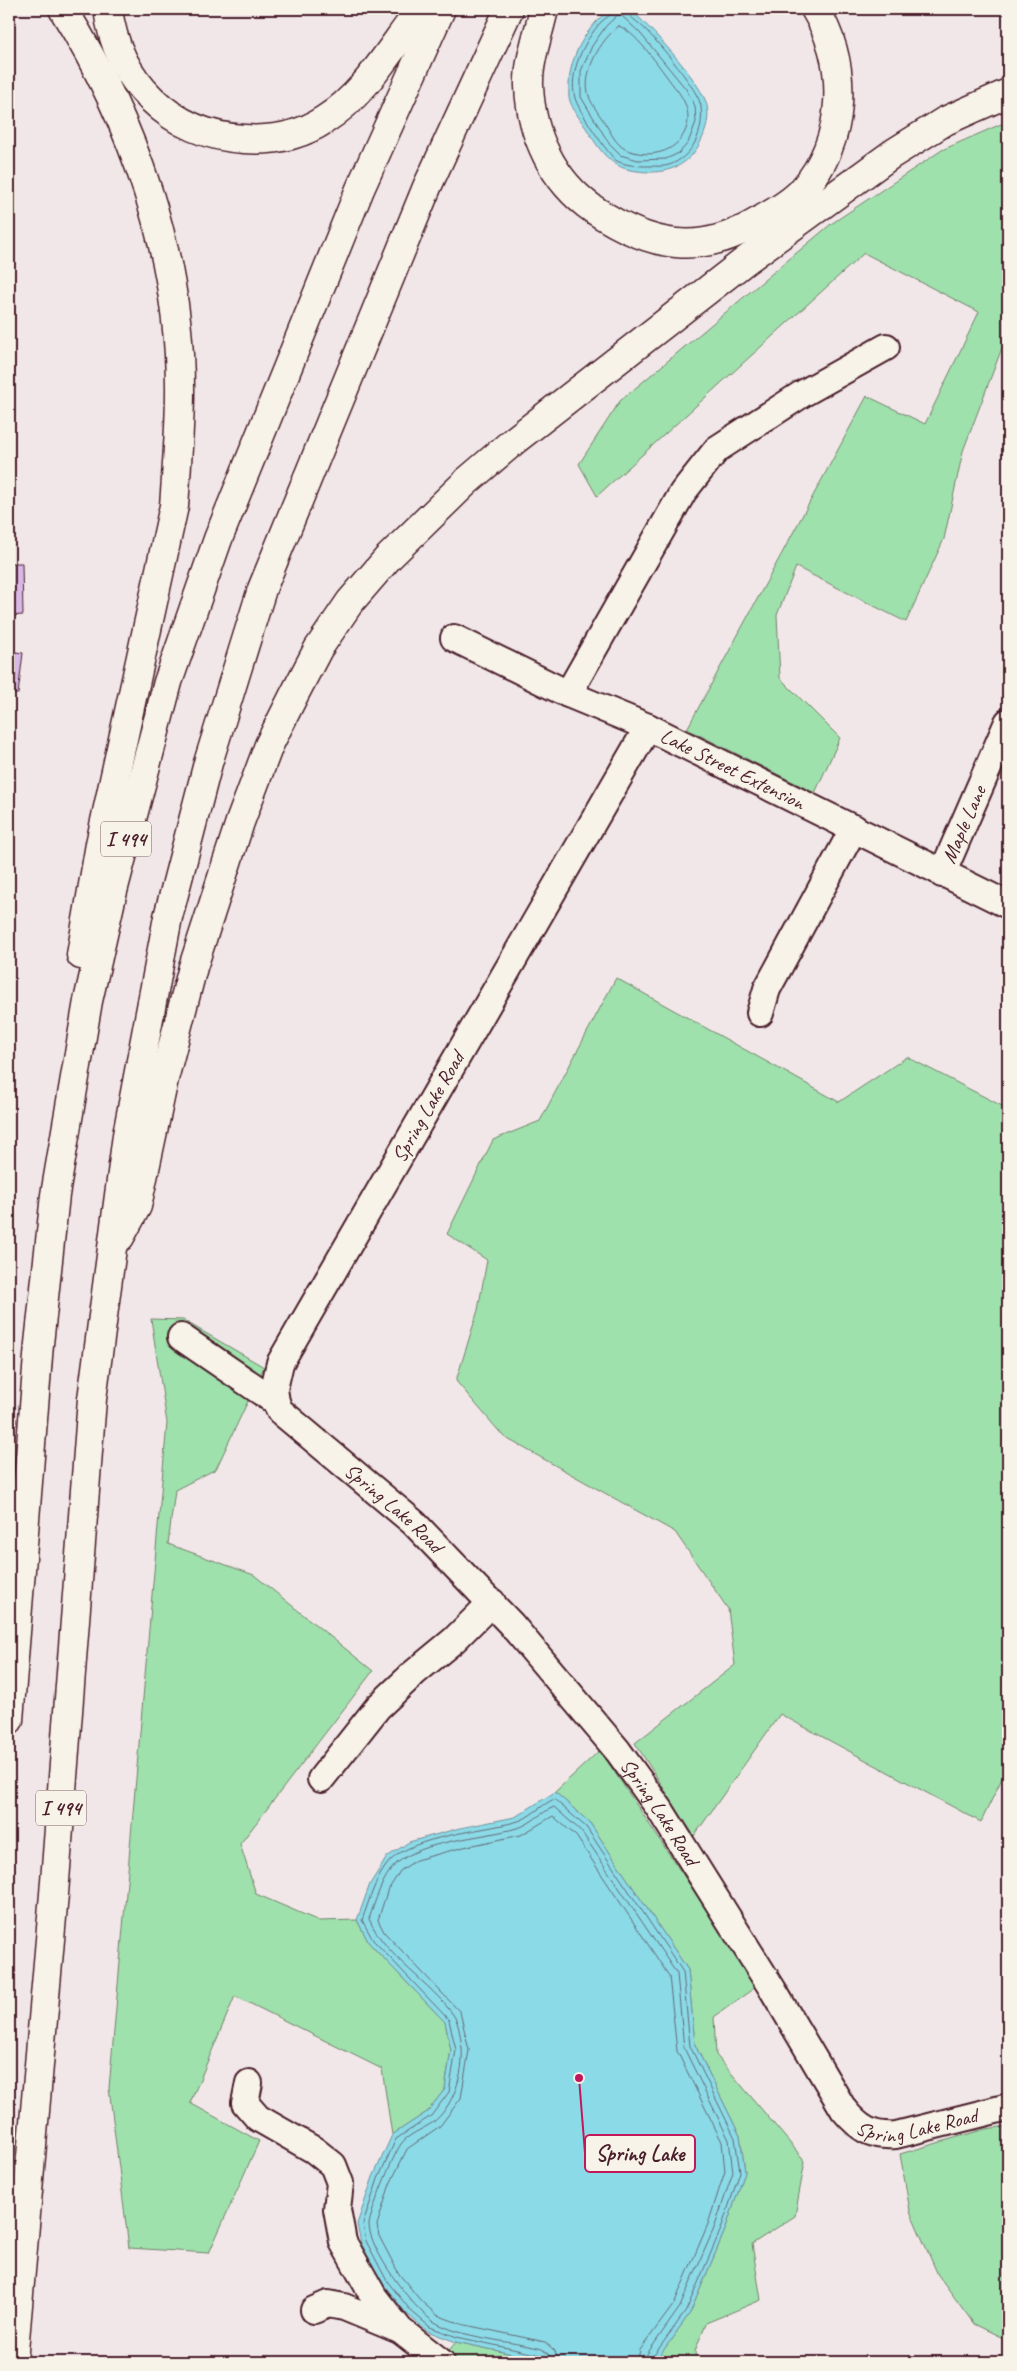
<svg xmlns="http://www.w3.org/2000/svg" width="1017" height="2371" font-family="Caveat,sans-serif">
<rect width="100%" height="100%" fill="#f1e7e8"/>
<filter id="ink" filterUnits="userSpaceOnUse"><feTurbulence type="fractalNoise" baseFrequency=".02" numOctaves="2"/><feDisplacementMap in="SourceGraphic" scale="10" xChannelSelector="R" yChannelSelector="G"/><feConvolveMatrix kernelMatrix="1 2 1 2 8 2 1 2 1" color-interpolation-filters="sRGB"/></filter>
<g filter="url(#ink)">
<!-- green -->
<g fill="#9ee1ac" stroke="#74806c">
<polygon points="1008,121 1008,332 963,451 944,539 906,622 796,567 777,615 780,678 840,738 815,793 687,729 867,396 925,424 979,312 864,253 597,496 579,464 620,401 831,224 942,150"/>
<polygon points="616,978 839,1102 907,1057 1008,1109 1008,1766 981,1822 780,1714 694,1836 635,1743 735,1665 728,1609 675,1532 504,1437 456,1381 478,1310 487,1260 447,1234 493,1140 540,1121"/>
<polygon points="151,1319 183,1320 264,1367 216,1469 175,1490 168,1544 254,1575 373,1671 240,1844 256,1894 319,1921 357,1920 369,1943 445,2022 451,2050 445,2089 427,2112 392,2135 382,2069 235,1996 190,2103 259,2141 209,2253 129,2248 109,2088 167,1423"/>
<polygon points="600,1750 757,1986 714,2017 716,2055 805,2161 795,2216 752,2244 761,2300 706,2323 695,2351 696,2362 655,2362 690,2313 725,2230 745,2172 740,2136 695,2045 688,1970 590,1823 555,1792"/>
<polygon points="1008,2126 1008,2333 1005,2339 974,2324 938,2275 910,2211 900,2154 985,2129"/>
<polygon points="456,2342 550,2362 455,2362 445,2355"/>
</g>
<!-- water -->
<g fill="#8bdae7" stroke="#718f9c">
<path d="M610,9H630C650,27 697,77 706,102C712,119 703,142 692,155C678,171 657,174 637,171C614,169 603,155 591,136C585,125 574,113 570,101C568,97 569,90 569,86C569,56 587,27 610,9Z"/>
<polygon points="555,1792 590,1823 688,1970 695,2045 740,2136 745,2172 725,2230 690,2313 655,2362 550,2362 456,2342 427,2331 407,2314 383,2284 361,2243 357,2224 373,2177 392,2135 427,2112 445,2089 451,2050 445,2022 369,1943 357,1920 370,1884 387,1857 409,1842 460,1828 515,1817"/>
</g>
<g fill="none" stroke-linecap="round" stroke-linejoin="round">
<!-- shore -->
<g stroke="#646a76" stroke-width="1">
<path d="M613,9C612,16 606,17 601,22C584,41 568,73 575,98C577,108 609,156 617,161C627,166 640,166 650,166C656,166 664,167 669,165C693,157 704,131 701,107C700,91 657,41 644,28C638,22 628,17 627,9"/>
<polygon points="618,15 621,15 640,33 686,89 695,106 696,122 688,143 679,153 666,159 638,160 620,155 610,145 581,97 581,71 592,46 606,26"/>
<path d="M619,26C639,34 663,73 677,90C686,102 691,115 686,129C677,154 647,159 625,149C616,144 611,133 606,125C601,116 592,106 589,96C581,73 601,39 619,26Z"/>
<path d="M544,2362L543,2358L540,2355L457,2337L430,2327L411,2311L387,2281L366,2241L363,2224L378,2179L396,2139L431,2116L449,2092L456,2050L449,2020L373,1940L362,1920C369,1901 376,1876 390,1861C413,1836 482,1831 515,1822C529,1819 541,1805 554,1799L586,1827L683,1972L690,2046L735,2138L740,2172L721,2229L686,2311L652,2358L651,2362"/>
<path d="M550,2362L549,2355L542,2349C511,2341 460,2338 433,2321C413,2309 369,2249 369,2225C370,2213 393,2155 401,2144C407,2135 423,2129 432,2123C453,2108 464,2073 462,2049C461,2040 459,2023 454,2016C430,1981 387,1959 369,1919C375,1902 382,1877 396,1864C422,1840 483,1838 517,1828C530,1825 541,1812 554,1807L581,1831L677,1974L684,2048L729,2140L733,2172L715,2226L680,2307L647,2354L645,2362"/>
<polyline points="558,2362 555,2351 545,2342 461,2324 437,2315 421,2301 399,2274 379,2236 377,2225 390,2184 407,2149 440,2126 461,2098 469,2050 460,2012 384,1932 378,1920 387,1892 400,1871 416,1860 464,1847 521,1835 553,1816 576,1836 669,1976 677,2051 722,2142 725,2171 708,2224 674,2304 640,2350 637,2362"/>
</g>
</g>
<!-- building -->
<g fill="#d7b9e7" stroke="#4a1f2b">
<polygon points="9,563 22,563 23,615 9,616"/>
<polygon points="9,651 23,653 18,694 9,694"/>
</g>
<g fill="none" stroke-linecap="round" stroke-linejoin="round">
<defs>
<g id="minor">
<path id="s1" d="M454,638L568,694L648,727L1008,905"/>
<polyline points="568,694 683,492 717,449 802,394 886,347"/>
<path id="s2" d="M648,727L280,1363L274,1389L276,1402L280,1411L414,1523L511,1624L618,1751L659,1808L773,1990L844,2110C859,2128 871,2137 896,2135L1008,2107"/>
<path id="s3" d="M942,874L1008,722"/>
<polyline points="760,1013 767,989 854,828"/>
<polyline points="181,1337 276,1402"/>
<polyline points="321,1779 378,1707 414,1673 454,1640 492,1602"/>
<polyline points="249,2083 245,2103 258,2118 314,2150 333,2165 340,2183 337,2209 343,2242 374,2297 400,2330 441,2362"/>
<polyline points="314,2310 328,2304 344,2307 397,2329"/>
</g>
<g id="highway">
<path d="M63,9C133,122 180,254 180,389C180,428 177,467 174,506L100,844L81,955"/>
<path d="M108,9C117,81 171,135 244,139C273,141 300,136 324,120C366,94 391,47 421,9"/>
<path d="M544,9C539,33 528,61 529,86C531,135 553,181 593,209C618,226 646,240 676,243C705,246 734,236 759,221C773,213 790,204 802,191C847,140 849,65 815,9"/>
<polyline points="120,1237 137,1206 164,1079 193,967 240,822 269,745 293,697 318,649 350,602 388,558 467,481 515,440 745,261 892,154 945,121 1008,93"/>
<polyline points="9,1720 39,1344 55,1195 88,1001 112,895 168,682 218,539 360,189 441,9"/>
<polyline points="13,2362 54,1894 92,1399 127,1135 168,917 208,763 262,589 427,187 509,9"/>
</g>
</defs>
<!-- minor casing -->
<use href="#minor" stroke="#4a1f2b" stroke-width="30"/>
<!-- highway casing -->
<use href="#highway" stroke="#4a1f2b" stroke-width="31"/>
<!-- minor -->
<use href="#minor" stroke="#f7f3e8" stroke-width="26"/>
<!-- highway -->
<use href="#highway" stroke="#f7f3e8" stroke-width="28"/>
</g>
</g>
<g text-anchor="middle" stroke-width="4.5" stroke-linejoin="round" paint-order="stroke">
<!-- shield labels -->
<g fill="#f7f3e8" stroke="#7e5f64" stroke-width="1">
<rect x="101" y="821.5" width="50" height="35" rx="4"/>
<rect x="36" y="1790.5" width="50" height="35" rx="4"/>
</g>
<g font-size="20" font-weight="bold" fill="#4a1f2b">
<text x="126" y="846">I 494</text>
<text x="61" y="1815">I 494</text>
</g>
<!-- street labels -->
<g font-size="21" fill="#4a1f2b" stroke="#f7f3e8">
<text dy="7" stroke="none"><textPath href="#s1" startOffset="308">Lake Street Extension</textPath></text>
<text dy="7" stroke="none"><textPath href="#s3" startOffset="54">Maple Lane</textPath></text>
<text transform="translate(428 1107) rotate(-60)" y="7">Spring Lake Road</text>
<text dy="7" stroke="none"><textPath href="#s2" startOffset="934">Spring Lake Road</textPath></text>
<text dy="7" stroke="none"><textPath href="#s2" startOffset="1339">Spring Lake Road</textPath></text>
<text dy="7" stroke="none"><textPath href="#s2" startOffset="1772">Spring Lake Road</textPath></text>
</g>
</g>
<!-- callouts -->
<path fill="none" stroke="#c2185b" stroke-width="2" d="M579 2078L585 2153"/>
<circle fill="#c2185b" stroke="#f7f3e8" stroke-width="2" cx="579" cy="2078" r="5"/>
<rect fill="#f7f3e8" stroke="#c2185b" stroke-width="2" x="585" y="2135" width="110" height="37" rx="5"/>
<g font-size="22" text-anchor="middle" font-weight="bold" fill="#4a1f2b">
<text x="640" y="2161">Spring Lake</text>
</g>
<!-- margin -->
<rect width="1017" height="2371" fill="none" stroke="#f7f3e8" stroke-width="30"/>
<rect x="15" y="15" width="987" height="2341" fill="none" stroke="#4a1f2b" stroke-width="2" filter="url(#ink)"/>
</svg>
